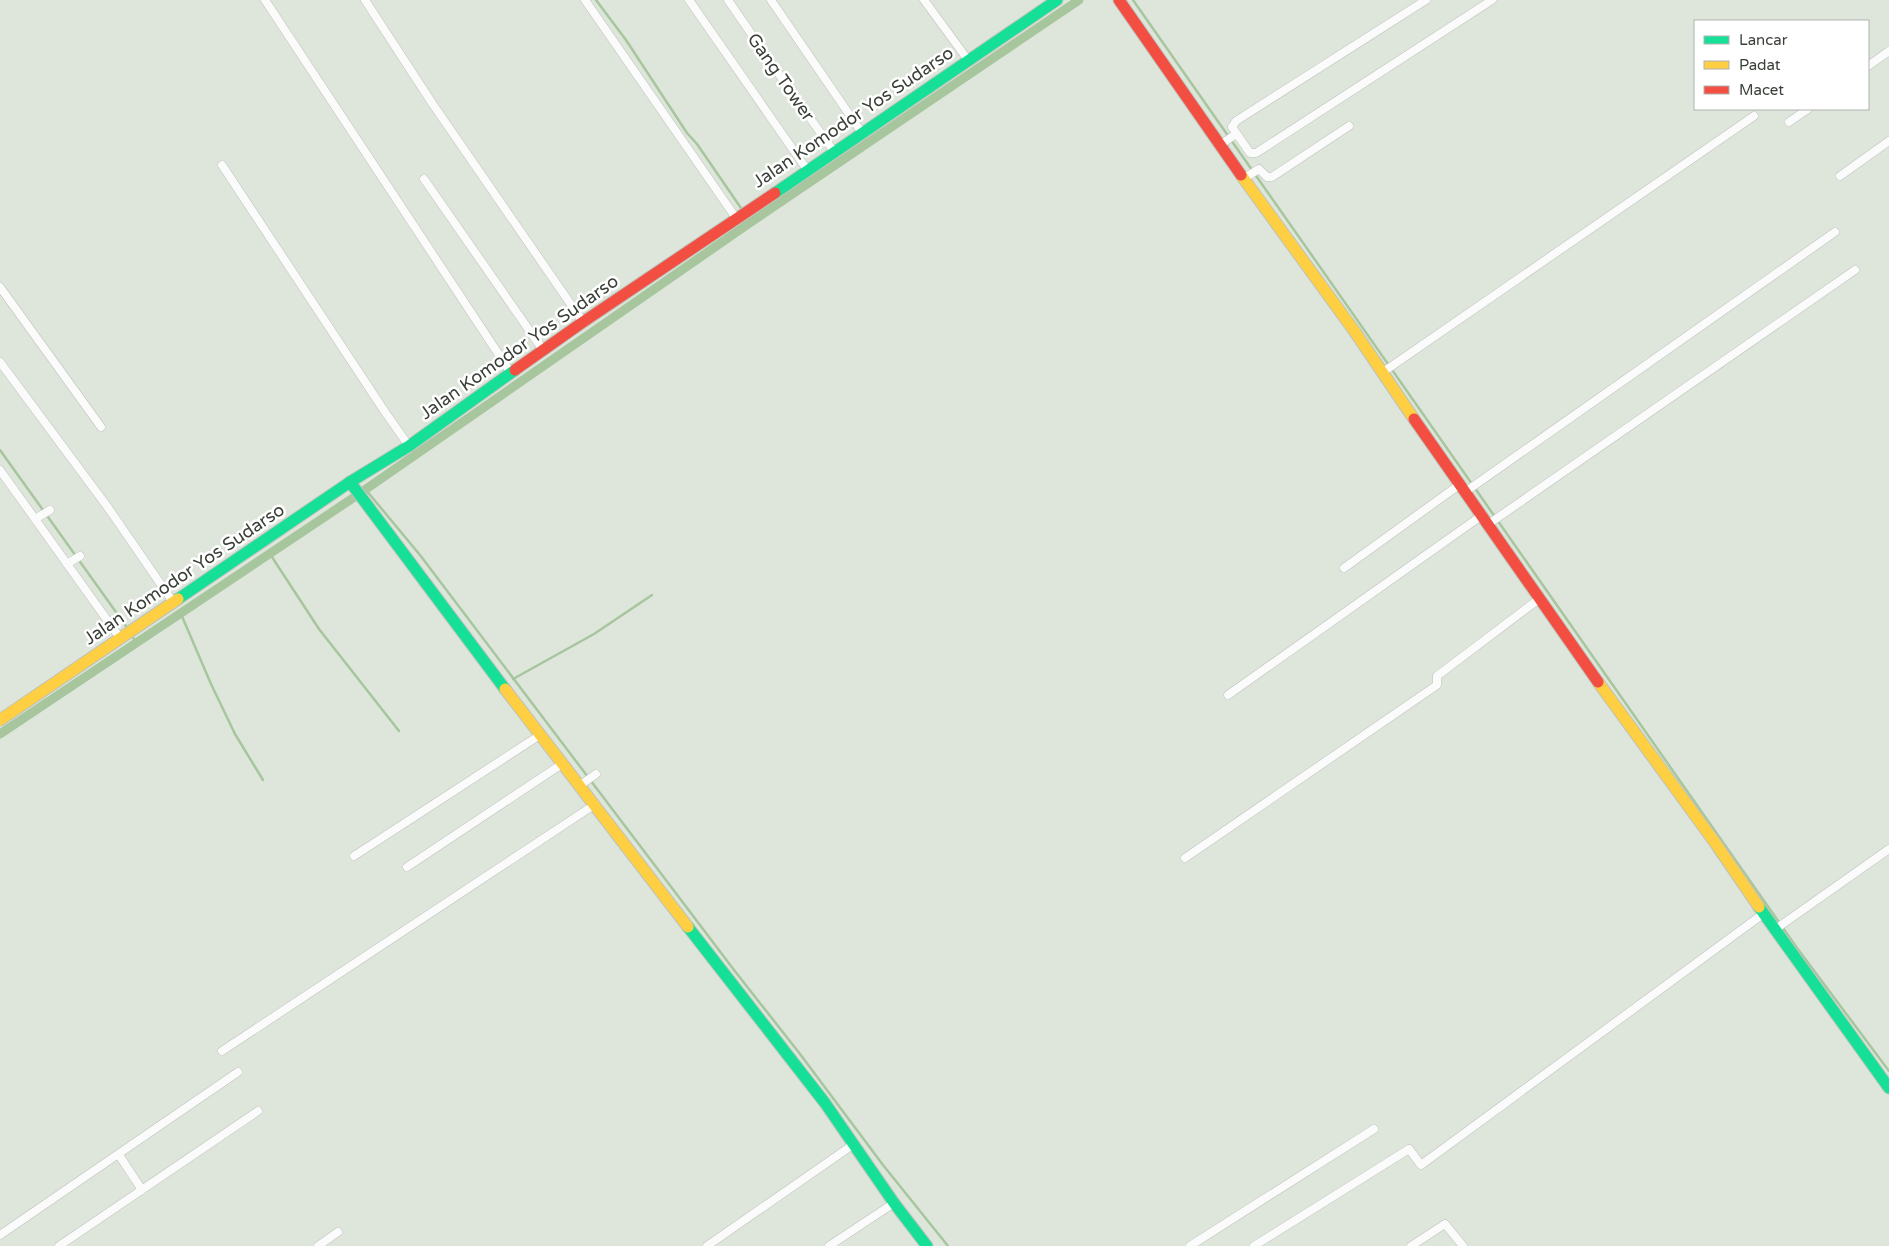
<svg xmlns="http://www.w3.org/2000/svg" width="1889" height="1246" font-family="'Varela Round',sans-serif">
<rect width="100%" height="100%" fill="#dee6dc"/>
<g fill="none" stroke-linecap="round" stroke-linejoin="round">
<!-- stream -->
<g stroke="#a7c69e" stroke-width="2.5">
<polyline points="596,0 626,40 687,133 697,144 743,211"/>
<polyline points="1133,0 1797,948 1889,1071"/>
<polyline points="746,215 751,222"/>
<polyline points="0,450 126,626"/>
<polyline points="366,490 420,555 734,970 800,1054 883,1165 948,1246"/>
<polyline points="270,554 319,629 399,731"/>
<polyline points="181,614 211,684 235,734 263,780"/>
<polyline points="133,638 137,643"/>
<polyline points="513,679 594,634 652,595"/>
</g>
<!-- canal -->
<polyline stroke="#a7c69e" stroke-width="9" points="0,734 356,496 751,222 1079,0"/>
<defs>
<g id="street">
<polyline points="265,0 511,373"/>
<polyline points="365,0 432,103 583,322"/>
<polyline points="585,0 736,218"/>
<polyline points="689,0 808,171"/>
<polyline points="728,0 785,83 835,153"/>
<polyline points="771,0 862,133"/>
<polyline points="924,0 968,60"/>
<polyline points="1426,0 1236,121 1232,127 1250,153 1256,153 1492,0"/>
<polyline points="1868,66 1889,51"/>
<polyline points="1789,122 1808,109"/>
<polyline points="1220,145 1236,134"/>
<polyline points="222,165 385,412 409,446"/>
<polyline points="1840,176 1889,141"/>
<polyline points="1246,177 1259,169 1267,177 1272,177 1349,126"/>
<polyline points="424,179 543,350"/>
<polyline points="0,287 101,427"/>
<polyline points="0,362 109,509 173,602"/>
<polyline points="1386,370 1754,116"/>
<polyline points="0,470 120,638"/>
<polyline points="1465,492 1835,232"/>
<polyline points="35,519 50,510"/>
<polyline points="1490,523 1855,270"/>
<polyline points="67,564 80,556"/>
<polyline points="1344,568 1459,485"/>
<polyline points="1228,695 1481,516"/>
<polyline points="579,786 596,774"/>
<polyline points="354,856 540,735"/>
<polyline points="1185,858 1437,685 1437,676 1539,599"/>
<polyline points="407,867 562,764"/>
<polyline points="1777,928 1889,849"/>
<polyline points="222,1051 594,805"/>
<polyline points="119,1155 142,1190"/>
<polyline points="0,1235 238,1072"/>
<polyline points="59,1246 258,1111"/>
<polyline points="318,1246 338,1232"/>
<polyline points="707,1246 854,1144"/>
<polyline points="829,1246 894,1203"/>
<polyline points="1190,1246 1374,1129"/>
<polyline points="1254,1246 1409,1149 1421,1165 1763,914"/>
<polyline points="1411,1246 1445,1224 1463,1246"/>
</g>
<g id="fast">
<polyline points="775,193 1057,0"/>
<polyline points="350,482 505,689"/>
<polyline points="178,599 350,482 409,446 515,370"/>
<polyline points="1759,907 1889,1088"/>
<polyline points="688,927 825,1103 894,1203 927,1246"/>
</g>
<g id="slow">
<polyline points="1241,175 1355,332 1414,419"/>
<polyline points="1598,682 1716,844 1759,907"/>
<polyline points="505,689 688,927"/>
<polyline points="0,720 178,599"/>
</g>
<g id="jam">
<polyline points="1119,0 1241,175"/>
<polyline points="515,370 583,322 775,193"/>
<polyline points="1414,419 1598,682"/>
</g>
</defs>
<!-- street casing -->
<use href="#street" stroke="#bdc3bb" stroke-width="9"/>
<!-- fast casing -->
<use href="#fast" stroke="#bdc3bb" stroke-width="13"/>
<!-- slow casing -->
<use href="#slow" stroke="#bdc3bb" stroke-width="13"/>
<!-- jam casing -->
<use href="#jam" stroke="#bdc3bb" stroke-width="13"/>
<!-- street -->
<use href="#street" stroke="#fafbfa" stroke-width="8"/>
<!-- fast -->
<use href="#fast" stroke="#16e098" stroke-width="11"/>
<!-- slow -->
<use href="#slow" stroke="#ffcf43" stroke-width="11"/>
<!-- jam -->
<use href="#jam" stroke="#f24e42" stroke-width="11"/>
</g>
<g text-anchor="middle" stroke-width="5" stroke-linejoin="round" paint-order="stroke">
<!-- street labels -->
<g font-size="18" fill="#3a3f38" stroke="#fff">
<text transform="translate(781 77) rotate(55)" y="6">Gang Tower</text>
<text transform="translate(853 117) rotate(-34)" y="6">Jalan Komodor Yos Sudarso</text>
<text transform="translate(519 347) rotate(-35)" y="6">Jalan Komodor Yos Sudarso</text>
<text transform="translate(184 574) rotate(-34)" y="6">Jalan Komodor Yos Sudarso</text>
</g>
</g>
<!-- legend -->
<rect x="1694" y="20" width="175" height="90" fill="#ffffff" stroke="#b0b2af"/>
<rect x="1704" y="36" width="25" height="8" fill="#16e098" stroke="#b0b2af"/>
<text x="1739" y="45" font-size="15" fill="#3a3f38">Lancar</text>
<rect x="1704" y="61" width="25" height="8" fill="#ffcf43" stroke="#b0b2af"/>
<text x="1739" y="70" font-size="15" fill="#3a3f38">Padat</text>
<rect x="1704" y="86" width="25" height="8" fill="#f24e42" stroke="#b0b2af"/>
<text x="1739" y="95" font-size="15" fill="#3a3f38">Macet</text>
</svg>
